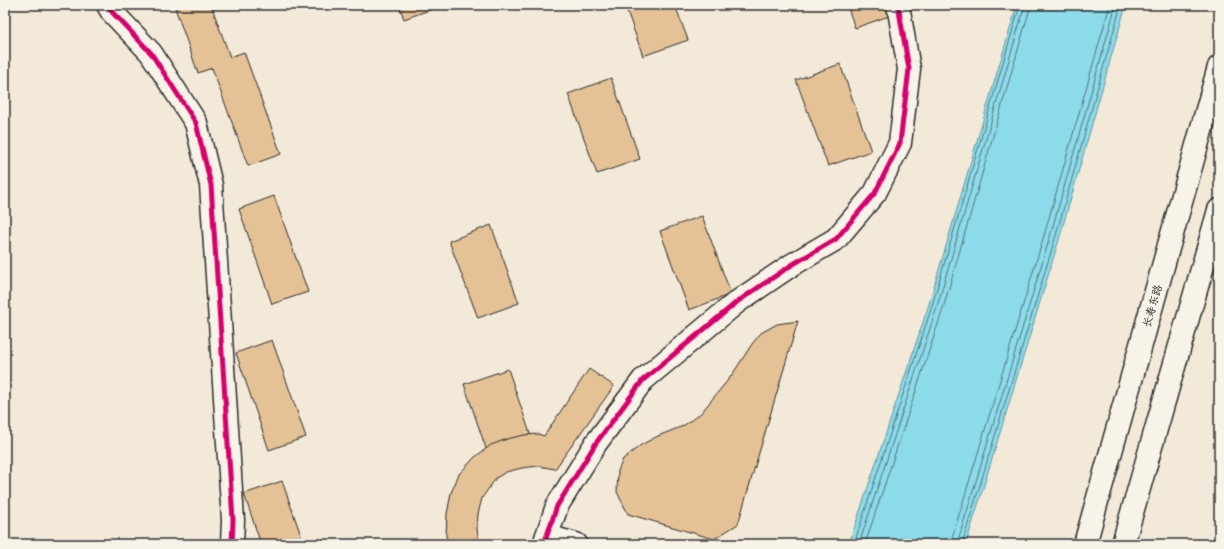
<svg xmlns="http://www.w3.org/2000/svg" width="1224" height="549" font-family="'Playpen Sans','LXGW WenKai TC',sans-serif">
<rect width="100%" height="100%" fill="#f3e9d8"/>
<filter id="ink" filterUnits="userSpaceOnUse"><feTurbulence type="fractalNoise" baseFrequency=".025" numOctaves="2"/><feDisplacementMap in="SourceGraphic" scale="8" xChannelSelector="R" yChannelSelector="G"/><feConvolveMatrix kernelMatrix="1 2 1 2 8 2 1 2 1" color-interpolation-filters="sRGB"/></filter>
<g filter="url(#ink)">
<!-- water -->
<polygon fill="#8cdbea" stroke="#65959e" points="1017,5 1126,5 1058,243 966,544 849,544 928,307"/>
<g fill="none" stroke-linecap="round" stroke-linejoin="round">
<!-- shore -->
<g stroke="#527177" stroke-width="1">
<polyline points="854,544 931,309 1020,5"/>
<polyline points="859,544 936,310 1025,5"/>
<polyline points="865,544 942,312 1031,5"/>
<polyline points="951,544 952,538 1043,239 1110,5"/>
<polyline points="957,544 1049,240 1116,5"/>
<polyline points="962,544 1054,242 1121,5"/>
</g>
</g>
<!-- building -->
<g fill="#e5c296" stroke="#2b2b2b">
<polygon points="174,5 211,5 230,57 244,52 281,154 248,166 212,68 198,73"/>
<polygon points="399,5 444,5 404,19"/>
<polygon points="625,5 675,5 688,40 643,56"/>
<polygon points="847,5 886,5 889,16 855,28"/>
<polygon points="840,64 871,151 828,166 796,80"/>
<polygon points="611,78 640,159 597,174 568,94"/>
<polygon points="274,196 308,292 272,304 239,209"/>
<polygon points="702,216 731,294 689,310 660,231"/>
<polygon points="491,225 519,303 478,318 449,241"/>
<polygon points="798,321 738,524 714,539 628,514 617,492 618,471 623,459 641,445 658,436 683,426 701,413 732,375 752,344 761,333 777,324"/>
<polygon points="272,340 306,437 269,450 236,353"/>
<polygon points="508,369 536,451 492,466 464,384"/>
<polygon points="589,369 614,386 555,469 538,466 522,468 506,472 496,478 482,498 478,514 477,528 479,544 448,544 446,536 447,514 451,493 459,474 475,457 491,445 507,439 524,435 538,434 544,436"/>
<polygon points="282,481 304,544 261,544 244,494"/>
</g>
<g fill="none" stroke-linecap="round" stroke-linejoin="round">
<defs>
<g id="minor">
<polyline points="108,5 112,12 151,53 196,123 211,185 233,520 232,544"/>
<polyline points="547,536 576,544"/>
<polyline points="544,544 557,506 596,443 643,380 737,302 790,266 836,239 875,193 900,143 909,69 898,5"/>
</g>
<g id="major">
<polyline points="1085,544 1219,67"/>
<polyline points="1123,544 1219,210"/>
</g>
</defs>
<!-- minor casing -->
<use href="#minor" stroke="#2b2b2b" stroke-width="25"/>
<!-- major casing -->
<use href="#major" stroke="#2b2b2b" stroke-width="25"/>
<!-- minor -->
<use href="#minor" stroke="#f7f3e8" stroke-width="22"/>
<!-- major -->
<use href="#major" stroke="#f7f3e8" stroke-width="22"/>
<defs>
<g id="cycleway">
<polyline points="108,5 112,12 151,53 196,123 211,185 233,520 232,544"/>
<polyline points="544,544 557,506 596,443 643,380 737,302 790,266 836,239 875,193 900,143 909,69 898,5"/>
</g>
</defs>
<!-- cycleway casing -->
<use href="#cycleway" stroke="#f7f3e8" stroke-width="8"/>
<!-- cycleway -->
<use href="#cycleway" stroke="#d6006c" stroke-width="5"/>
</g>
</g>
<g text-anchor="middle" stroke-width="3" stroke-linejoin="round" paint-order="stroke">
<!-- street labels -->
<g font-size="11" fill="#2b2b2b" stroke="#f7f3e8">
<text transform="translate(1152 306) rotate(-74)" y="4">长寿东路</text>
</g>
</g>
<!-- margin -->
<rect width="1224" height="549" fill="none" stroke="#f7f3e8" stroke-width="20"/>
<rect x="10" y="10" width="1204" height="529" fill="none" stroke="#2b2b2b" stroke-width="1.5" filter="url(#ink)"/>
</svg>
